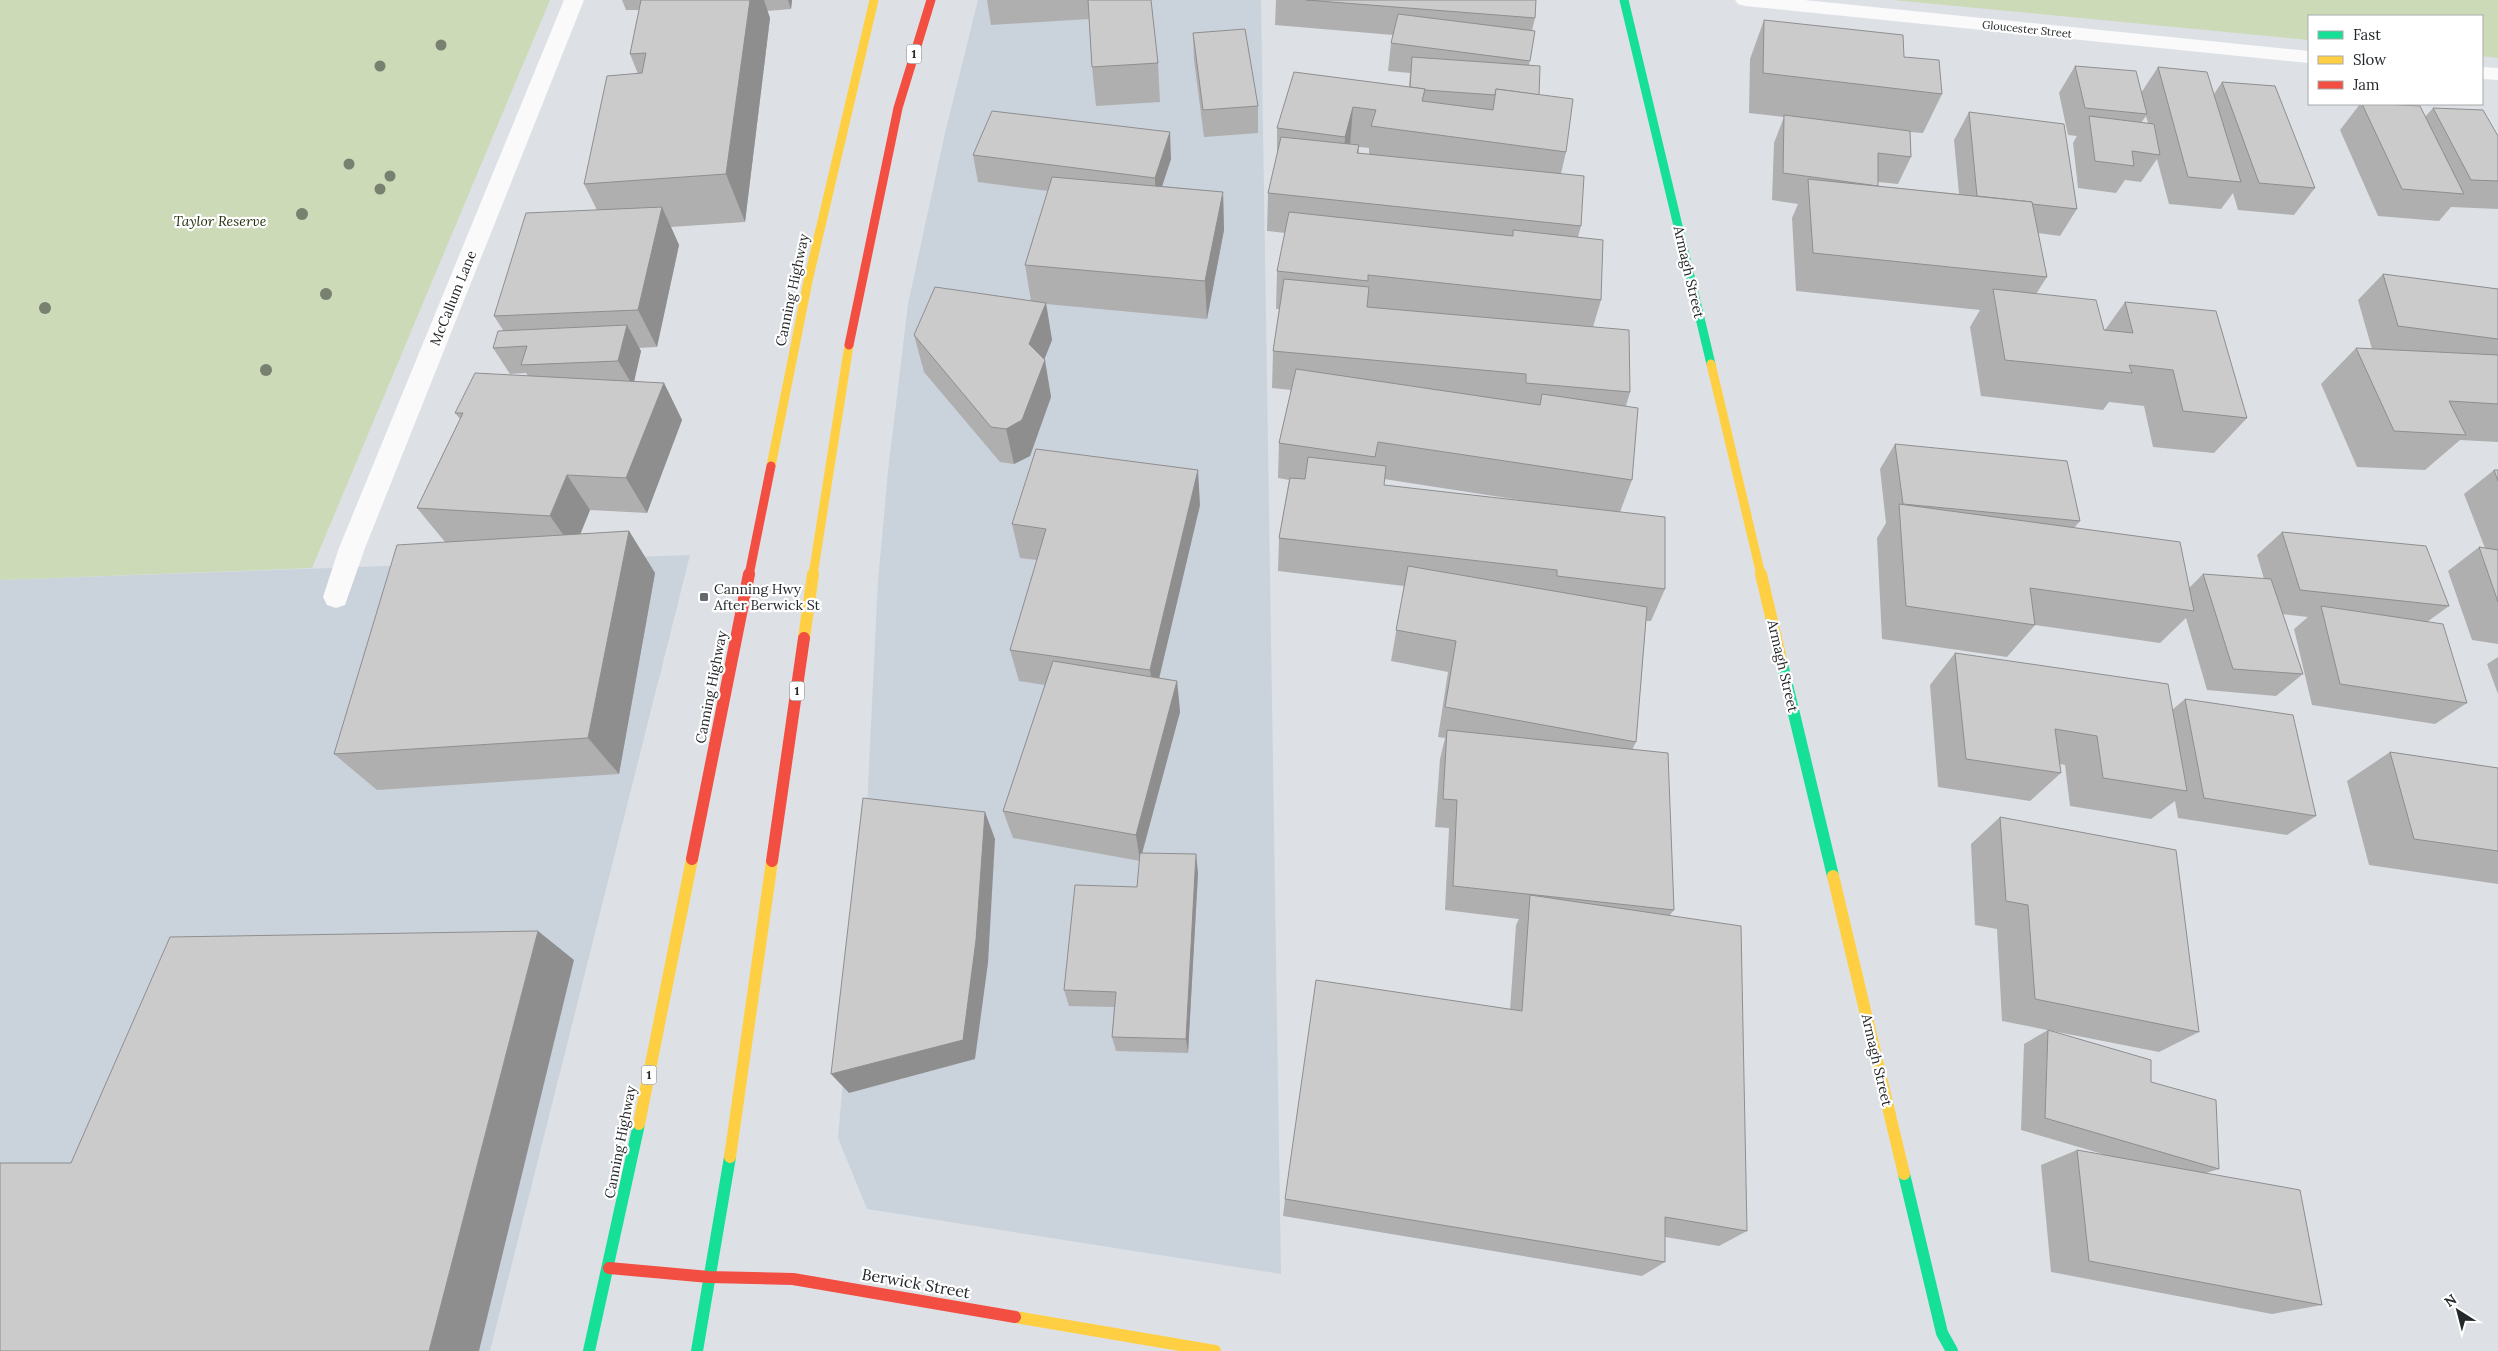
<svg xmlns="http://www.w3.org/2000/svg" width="2498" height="1351" font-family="Lora,serif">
<rect width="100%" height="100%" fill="#dde1e6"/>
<!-- built -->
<g fill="#cad2dc">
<polygon points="978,0 1261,0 1281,1274 867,1209 838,1138 867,807 878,581 888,471 908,304 945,133"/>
<polygon points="690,555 490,1351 0,1351 0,580"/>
</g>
<!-- green -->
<g fill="#ccdab7">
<polygon points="0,0 550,0 312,568 0,580"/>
<polygon points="1893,0 2498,0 2498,58 2482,56 2482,16 2309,16 2309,40"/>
</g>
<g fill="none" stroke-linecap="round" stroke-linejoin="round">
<!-- lane -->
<polygon fill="#fafafb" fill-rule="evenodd" points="564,0 584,0 365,548 345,605 336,608 327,605 323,597 339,548"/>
<!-- street -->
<g fill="#fafafb" fill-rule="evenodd">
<polygon points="1735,0 1804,0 2309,51 2309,63 1745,6 1738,4"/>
<polygon points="2482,67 2498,68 2498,80 2482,79"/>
</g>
<!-- fast-far1 -->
<polyline stroke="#16e098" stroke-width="9" points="1624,0 1711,364"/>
<!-- fast -->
<g stroke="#16e098" stroke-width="12">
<polyline points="1782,664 1833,876"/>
<polyline points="1904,1174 1942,1333 1952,1351"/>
<polyline points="589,1351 639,1124"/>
<polyline points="697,1351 730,1157"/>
</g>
<!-- slow-far1 -->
<g stroke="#ffcf43" stroke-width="9">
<polyline points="1711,364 1761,575"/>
<polyline points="771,466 808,281 874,0"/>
<polyline points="813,575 849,345"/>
</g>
<!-- slow -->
<g stroke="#ffcf43" stroke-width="12">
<polyline points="1761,574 1782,664"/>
<polyline points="804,638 813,574"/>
<polyline points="1833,876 1904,1174"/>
<polyline points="639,1124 692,859"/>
<polyline points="730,1157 772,861"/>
<polyline points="1015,1317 1215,1351"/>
</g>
<!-- jam-far1 -->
<g stroke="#f24e42" stroke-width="9">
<polyline points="849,345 898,108 931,0"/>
<polyline points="749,575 771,466"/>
</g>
<!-- jam -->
<g stroke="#f24e42" stroke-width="12">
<polyline points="692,859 749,574"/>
<polyline points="772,861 804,638"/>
<polyline points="609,1268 709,1277 793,1279 1015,1317"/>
</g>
</g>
<!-- trees -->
<g fill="#78806f">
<circle cx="441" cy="45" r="5.5"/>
<circle cx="380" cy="66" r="5.5"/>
<circle cx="349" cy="164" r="5.5"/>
<circle cx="390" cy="176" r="5.5"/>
<circle cx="380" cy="189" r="5.5"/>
<circle cx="302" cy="214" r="6"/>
<circle cx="326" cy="294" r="6"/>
<circle cx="45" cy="308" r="6"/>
<circle cx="266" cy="370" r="6"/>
</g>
<!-- wall -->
<g fill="#afafaf" fill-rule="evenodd">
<polygon points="622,0 792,0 791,9 767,11 770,18 745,222 671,227 679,245 657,347 639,348 641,351 634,382 664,383 682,420 647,513 590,510 580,534 629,531 655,573 619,774 377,790 334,754 445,542 417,508 460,419 455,413 528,376 526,373 510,374 493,348 503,330 494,316 597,210 584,184 638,74 630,54 639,10 626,10"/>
<polygon points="987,0 1151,0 1158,63 1160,102 1096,106 1092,67 1089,19 991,25"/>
<path d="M1276,0H1536L1535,18L1532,31H1535L1529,65L1539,95L1566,152L1561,174L1581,226L1578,237L1601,300L1593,327L1630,392L1626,406L1632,480L1620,512L1665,589L1651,621H1646L1636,742L1632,750L1674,910L1670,915L1747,1231L1719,1246L1665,1237V1262L1642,1276L1283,1216L1285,1199L1510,1010L1516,925L1519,919L1445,910L1449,828L1435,827L1440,759L1445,738L1438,737L1448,672L1391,661L1404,586L1278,571L1279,538L1289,480L1278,478L1279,443L1291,390L1272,388L1273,351L1279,309H1276L1277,271L1285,233L1267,231L1268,193L1277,156V128L1409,87L1410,73L1388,71L1391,43L1393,35L1275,25ZM1359,147L1369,148V154L1359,153ZM1384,479L1533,502L1384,485Z"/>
<polygon points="1764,20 1904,57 1942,94 1923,133 1910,132 1911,157 1898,184 1878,182 1878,186 1959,194 1954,140 1969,112 2077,209 2060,236 2038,233 2047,277 2036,294 2105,330 2125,302 2247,418 2214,453 2153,447 2144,406 2109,402 2103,410 1981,396 1970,327 1980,310 1796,291 1792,218 1798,204 1772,200 1774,143 1784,117 1749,113 1750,59"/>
<polygon points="1193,33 1258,106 1258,133 1204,137 1194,60"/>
<path d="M2075,66L2141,93L2158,67L2214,94L2222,82L2315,188L2294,215L2238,210L2233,193L2221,209L2169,204L2157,159L2141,182L2125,180L2116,193L2078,188L2073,143L2077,136L2068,135L2059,93ZM2146,116L2148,123H2141Z"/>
<polygon points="2360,104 2383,104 2425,117 2433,108 2498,136 2498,209 2451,207 2439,221 2378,216 2340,130"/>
<polygon points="973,155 1171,159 1162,186 1223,192 1224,230 1207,319 1046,304 1052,340 1044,360 1051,397 1030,456 1014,464 1000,462 924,372 914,335 1031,301 1025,265 1048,191 978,182"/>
<polygon points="2383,274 2498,289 2498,442 2460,440 2425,470 2357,467 2321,384 2356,348 2372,349 2358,300"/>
<polygon points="1895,444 2080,521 2074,528 2189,588 2203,574 2264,579 2257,555 2282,532 2449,606 2427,622 2467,703 2435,724 2312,705 2294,629 2308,617 2282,614 2303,674 2276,696 2207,690 2186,618 2160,643 2035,625 2007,657 1882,639 1877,538 1886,523 1880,469"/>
<polygon points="2494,470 2498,470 2498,644 2472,640 2448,571 2479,547 2485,548 2464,494"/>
<polygon points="1200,505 1159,678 1177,681 1180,712 1142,853 1198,873 1188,1053 1116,1051 1112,1037 1114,1007 1069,1006 1064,990 1137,887 1140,861 1013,838 1003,811 1045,685 1019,681 1010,650 1037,560 1020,558 1012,524"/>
<polygon points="1955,653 2172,710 2185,699 2316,816 2287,835 2178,818 2175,801 2151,819 2070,806 2065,765 2060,764 2061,773 2030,801 1938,787 1930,685"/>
<polygon points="2498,657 2498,694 2487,664"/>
<polygon points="2390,752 2498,768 2498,884 2369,865 2347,781"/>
<polygon points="2000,817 2199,1032 2159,1052 2002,1021 1997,929 1975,925 1971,844"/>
<polygon points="2048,1030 2151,1082 2219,1169 2206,1173 2322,1305 2272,1314 2051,1272 2041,1165 2077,1150 2106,1155 2021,1130 2024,1044"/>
</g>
<!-- shaded-wall -->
<g fill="#8e8e8f">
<polygon points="750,0 764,0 770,18 745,222 726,174"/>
<polygon points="788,0 792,0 791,9"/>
<polygon points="1353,107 1350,146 1342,176 1345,137"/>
<polygon points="1170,132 1171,159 1156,205 1155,178"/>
<polygon points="1223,192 1224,230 1207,319 1205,281"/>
<polygon points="662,207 679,245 657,347 638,310"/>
<polygon points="1046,303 1052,340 1036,380 1029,344"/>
<polygon points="627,325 641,351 633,386 618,361"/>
<polygon points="1045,360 1051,397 1030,456 1014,464 1006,429"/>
<polygon points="664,383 682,420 647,513 626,478"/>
<polygon points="1198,470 1200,505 1154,700 1150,670"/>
<polygon points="567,475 590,510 574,550 550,516"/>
<polygon points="629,531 655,573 619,774 588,738"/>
<polygon points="1177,681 1180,712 1140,861 1136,835"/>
<polygon points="985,812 995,839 988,963 975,1059 849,1093 831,1074"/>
<polygon points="1196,854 1198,873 1188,1053 1186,1039"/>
<polygon points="538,931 574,960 479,1351 429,1351"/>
</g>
<!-- building -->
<g fill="#cbcbcc" stroke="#8e8e8f">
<polygon points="641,0 750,0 726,174 584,184 607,76 642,73 646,53 630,54"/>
<polygon points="1088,0 1151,0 1158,63 1092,67"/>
<polygon points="1306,0 1536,0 1535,18"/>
<polygon points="1398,14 1535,31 1530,61 1391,43"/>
<polygon points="1764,20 1903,35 1904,57 1939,60 1942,94 1763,73"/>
<polygon points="1245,29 1258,106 1203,110 1193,33"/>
<polygon points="1412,57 1540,66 1539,95 1496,89 1495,95 1425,90 1425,89 1410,87"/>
<polygon points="2075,66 2136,71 2147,114 2085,108"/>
<polygon points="2158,67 2207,72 2241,182 2188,177"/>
<polygon points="1294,72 1425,89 1422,101 1493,110 1496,89 1573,99 1566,152 1371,126 1376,110 1353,107 1345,137 1277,128"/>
<polygon points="2222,82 2275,86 2315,188 2259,183"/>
<polygon points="2362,104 2383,104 2420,106 2464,194 2402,189"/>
<polygon points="2433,108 2483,110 2498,136 2498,181 2471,180"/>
<polygon points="992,111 1170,132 1155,178 973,155"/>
<polygon points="1969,112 2064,124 2077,209 2032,204 2032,202 1977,196"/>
<polygon points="1784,115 1910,131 1911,157 1878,153 1878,186 1783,173"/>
<polygon points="2089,116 2154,124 2160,155 2132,151 2134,166 2095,161"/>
<polygon points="1281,137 1359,145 1357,153 1584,176 1581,226 1268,193"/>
<polygon points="1052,177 1223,192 1205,281 1025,265"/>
<polygon points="1808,179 2032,202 2047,277 1813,253"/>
<polygon points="662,207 638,310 494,316 526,213"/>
<polygon points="1289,212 1513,236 1513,230 1603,240 1601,300 1368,275 1368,281 1277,271"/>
<polygon points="2383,274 2498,289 2498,339 2398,326"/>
<polygon points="1284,279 1369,287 1367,307 1629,330 1630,392 1526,383 1526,374 1273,351"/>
<polygon points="935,287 1046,303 1029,344 1045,360 1022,420 1006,429 991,427 914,335"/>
<polygon points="1993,289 2096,300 2104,330 2133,333 2125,302 2216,311 2247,418 2183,411 2173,370 2129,365 2132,373 2005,360"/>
<polygon points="627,325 618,361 521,365 527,346 493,348 498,331"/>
<polygon points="2356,348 2498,355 2498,404 2449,401 2466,435 2394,431"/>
<polygon points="1296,369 1540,405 1542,394 1638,408 1632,480 1378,442 1375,457 1279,443"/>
<polygon points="475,373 664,383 626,478 567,475 550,516 417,508 463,413 455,413"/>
<polygon points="1895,444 2067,461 2080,521 1903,504"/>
<polygon points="1036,449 1198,470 1150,670 1010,650 1046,529 1012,524"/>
<polygon points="1308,457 1386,466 1384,485 1665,517 1665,589 1557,576 1557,570 1279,538 1290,478 1305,479"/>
<polygon points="2494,470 2498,470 2498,481"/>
<polygon points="1899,504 2180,542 2194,611 2030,588 2035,625 1906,606"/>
<polygon points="629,531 588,738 334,754 397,545"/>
<polygon points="2282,532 2426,546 2449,606 2300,590"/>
<polygon points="2479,547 2498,550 2498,602"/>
<polygon points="1408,566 1647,607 1636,742 1445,707 1456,641 1396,630"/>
<polygon points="2203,574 2271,579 2303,674 2233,669"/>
<polygon points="2321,606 2443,624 2467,703 2340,684"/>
<polygon points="1955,653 2168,684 2187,791 2103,778 2097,736 2055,729 2061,773 1966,759"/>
<polygon points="1053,661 1177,681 1136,835 1003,811"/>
<polygon points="2185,699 2293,715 2316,816 2204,798"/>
<polygon points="1447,730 1668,753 1674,910 1453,886 1457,800 1443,799"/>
<polygon points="2390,752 2498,768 2498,851 2414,839"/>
<polygon points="863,798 985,812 976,940 963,1040 831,1074"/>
<polygon points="2000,817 2176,850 2199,1032 2035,999 2028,905 2006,901"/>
<polygon points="1140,853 1196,854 1186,1039 1112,1037 1116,992 1064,990 1075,885 1137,887"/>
<polygon points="1530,895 1741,926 1747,1231 1665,1217 1665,1262 1285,1199 1316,980 1522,1011"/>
<polygon points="538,931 429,1351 0,1351 0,1163 71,1163 170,937"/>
<polygon points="2048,1030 2151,1060 2151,1082 2216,1100 2219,1169 2045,1118"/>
<polygon points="2077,1150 2300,1190 2322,1305 2089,1261"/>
</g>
<!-- markers -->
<rect fill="#65696c" stroke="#fff" stroke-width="2" x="699" y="592" width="10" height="10" rx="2.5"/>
<g text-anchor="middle" stroke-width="4.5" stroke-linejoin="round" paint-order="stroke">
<!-- far-street labels -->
<g font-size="11" fill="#25282b" stroke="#fff">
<text transform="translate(2027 29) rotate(6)" y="4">Gloucester Street</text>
</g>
<!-- shield labels -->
<g fill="#fff" stroke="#66686b" stroke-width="1">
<rect x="906.5" y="44.5" width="15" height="19" rx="4"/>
<rect x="789.5" y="681.5" width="15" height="19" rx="4"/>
<rect x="641.5" y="1065.5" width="15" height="19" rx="4"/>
</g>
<g font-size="12" font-weight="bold" fill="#25282b">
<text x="914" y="58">1</text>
<text x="797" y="695">1</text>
<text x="649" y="1079">1</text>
</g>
<!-- park labels -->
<g font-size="14" font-style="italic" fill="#26300e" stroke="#fff">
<text x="220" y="226">Taylor Reserve</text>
</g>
<!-- street labels -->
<g font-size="14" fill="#25282b" stroke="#fff">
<text transform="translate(1689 272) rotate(77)" y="5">Armagh Street</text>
<text transform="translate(792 290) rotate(-78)" y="5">Canning Highway</text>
<text transform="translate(453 298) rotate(-68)" y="5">McCallum Lane</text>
<text transform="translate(1783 666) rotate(77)" y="5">Armagh Street</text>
<text transform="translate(711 687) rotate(-79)" y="5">Canning Highway</text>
<text transform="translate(1877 1060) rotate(77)" y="5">Armagh Street</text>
<text transform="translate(620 1142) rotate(-79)" y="5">Canning Highway</text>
</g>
<!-- poi labels -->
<g font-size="14" fill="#25282b" stroke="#fff" text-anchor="start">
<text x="714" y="594">Canning Hwy<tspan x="714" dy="16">After Berwick St</tspan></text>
</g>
<!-- near-street labels -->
<g font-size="16" fill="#25282b" stroke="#fff">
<text transform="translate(916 1283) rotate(10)" y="6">Berwick Street</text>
</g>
</g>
<!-- legend -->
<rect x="2308" y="15" width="175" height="90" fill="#ffffff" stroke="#a8a9aa"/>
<rect x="2318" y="31" width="25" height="8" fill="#16e098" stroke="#a8a9aa"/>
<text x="2353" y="40" font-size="15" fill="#25282b">Fast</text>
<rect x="2318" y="56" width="25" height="8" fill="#ffcf43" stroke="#a8a9aa"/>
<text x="2353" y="65" font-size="15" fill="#25282b">Slow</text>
<rect x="2318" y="81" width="25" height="8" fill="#f24e42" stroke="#a8a9aa"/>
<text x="2353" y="90" font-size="15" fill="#25282b">Jam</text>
<!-- north arrow -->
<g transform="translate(2458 1311) rotate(324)" stroke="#ffffff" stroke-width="4" paint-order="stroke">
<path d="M0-4L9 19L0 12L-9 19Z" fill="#25282b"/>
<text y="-8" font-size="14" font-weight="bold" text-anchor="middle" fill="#25282b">N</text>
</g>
</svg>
